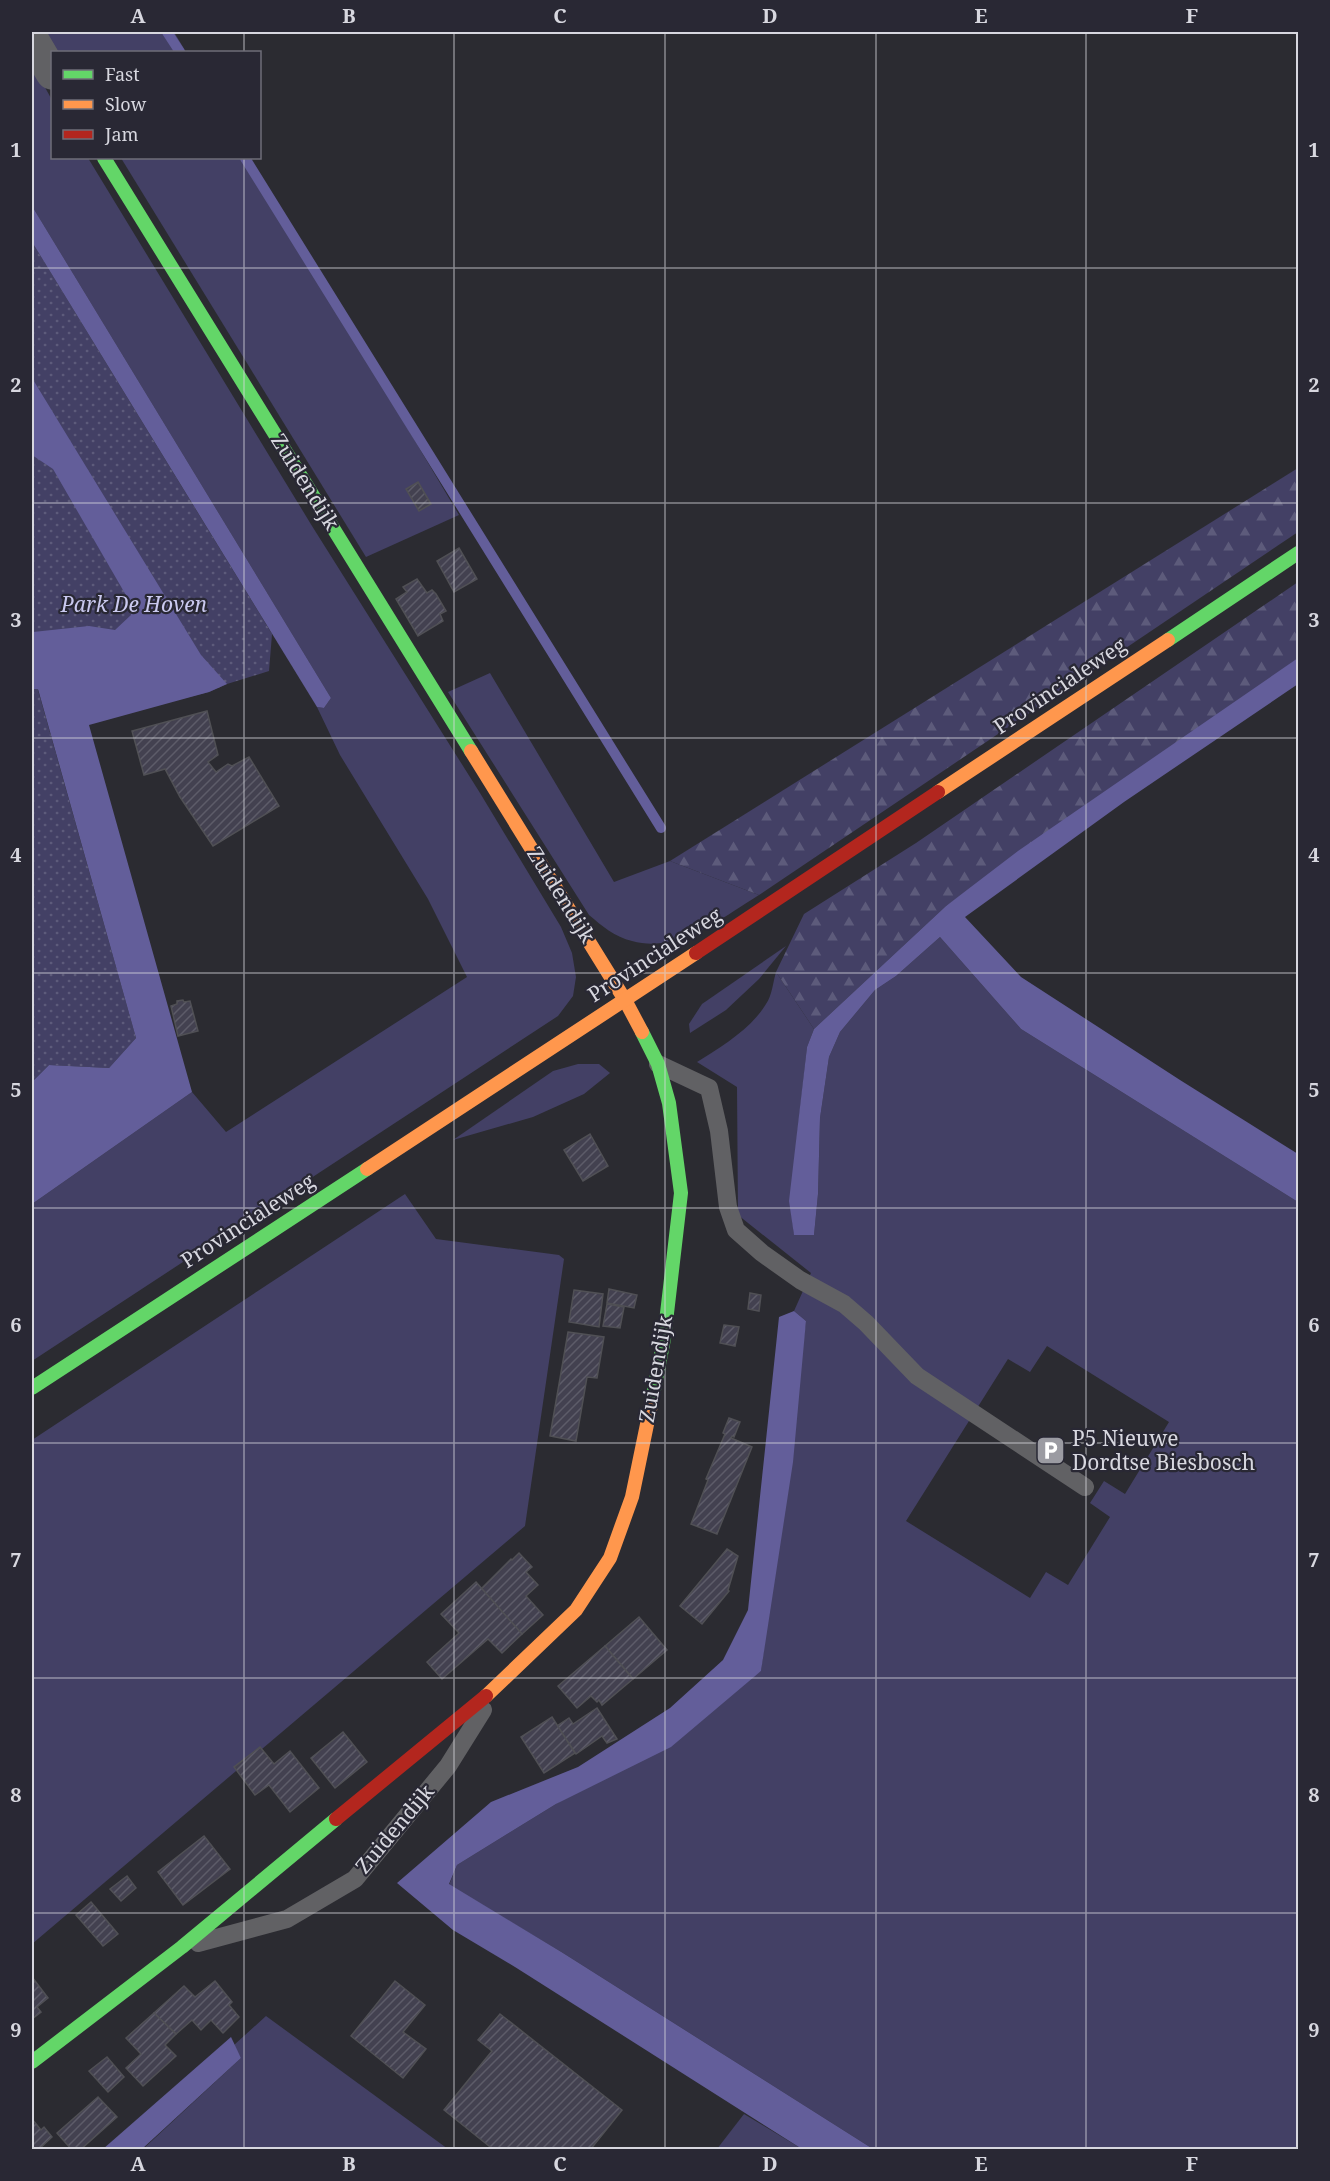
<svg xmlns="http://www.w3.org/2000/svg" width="1330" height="2181" font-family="'Noto Serif',serif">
<defs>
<pattern id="forest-firs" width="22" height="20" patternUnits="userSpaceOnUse" patternTransform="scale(1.5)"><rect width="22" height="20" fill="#434065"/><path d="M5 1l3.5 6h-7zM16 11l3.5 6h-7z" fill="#5d5b7b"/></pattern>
<pattern id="park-dots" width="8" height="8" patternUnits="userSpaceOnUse" patternTransform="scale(1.5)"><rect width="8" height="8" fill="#434065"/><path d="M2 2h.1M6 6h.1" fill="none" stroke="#5d5b7b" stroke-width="1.8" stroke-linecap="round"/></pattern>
<pattern id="building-hatch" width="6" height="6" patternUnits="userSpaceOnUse" patternTransform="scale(1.5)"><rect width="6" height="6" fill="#434150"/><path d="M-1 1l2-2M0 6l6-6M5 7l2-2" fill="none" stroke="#5d5c69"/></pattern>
</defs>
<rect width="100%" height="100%" fill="#2b2b31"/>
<!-- grass -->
<g fill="#434065" fill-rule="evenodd">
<polygon points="44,32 174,32 186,52 57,52"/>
<polygon points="32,64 52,100 52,158 88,158 312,526 480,793 561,927 572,953 576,977 573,996 558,1016 32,1361 32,1204 192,1092 226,1132 467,977 428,899 340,755 317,707 324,708 331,698 32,206"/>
<polygon points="121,158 247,158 459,515 366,557"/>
<path d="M490,673L614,882L670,861L759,895C723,917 678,954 632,941C615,937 602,926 589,915L448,692Z"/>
<path d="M940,937L1021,1029L1298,1202V2149H873L563,1953L449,1885L457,1865L556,1804L761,1671L806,1321L794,1311L811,1273L738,1215L737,1087L697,1062C721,1047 751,1029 766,1004C772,996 773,982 776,972L814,1029L807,1047L790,1201L794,1234L814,1235L818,1194L820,1118L829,1057L840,1032L875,990L896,976ZM1047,1346L1169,1422L1125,1494L1104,1481L1090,1503L1110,1517L1068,1585L1046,1572L1030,1598L906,1521L1008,1359L1030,1372Z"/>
<polygon points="786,946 759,979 726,1010 690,1033 689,1024 702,1004"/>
<polygon points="578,1064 599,1064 610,1073 584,1094 533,1117 453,1140 553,1071"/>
<polygon points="405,1194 436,1239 559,1255 564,1259 525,1526 32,1944 32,1440"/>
<polygon points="266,2016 448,2149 142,2150 241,2058 234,2045"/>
<polygon points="744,2114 802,2149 717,2149"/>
</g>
<!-- forest -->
<g fill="url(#forest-firs)">
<polygon points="1298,468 1298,532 759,895 670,861"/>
<polygon points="1298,582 1298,659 946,906 814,1029 776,972 804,914 916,843"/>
</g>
<!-- park -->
<polygon fill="url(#park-dots)" points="32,242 272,634 269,671 227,684 209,692 165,703 38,690 136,1038 109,1068 49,1065 32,1082"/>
<!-- water -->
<g fill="#635e9a">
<polygon points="32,206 331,698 324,708 317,707 32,242"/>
<polygon points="32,378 201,655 227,684 209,692 89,725 192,1092 32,1204 32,1082 49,1065 109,1068 136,1038 38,689 32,689 32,636 33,632 89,626 115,630 131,615 127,597 53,469 32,455"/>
<polygon points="1298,658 1298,684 1124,802 965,917 1021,977 1180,1080 1298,1154 1298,1202 1021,1029 940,937 896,976 875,990 840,1032 829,1057 820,1118 818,1194 814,1235 794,1235 789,1201 807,1047 814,1029 946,906 1018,851"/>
<polygon points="794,1311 806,1321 793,1462 761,1671 671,1747 556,1804 457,1865 449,1884 563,1953 873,2149 802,2149 515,1967 453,1930 397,1883 491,1802 578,1767 670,1708 723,1660 748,1610 779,1317"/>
<polygon points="231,2037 241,2058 142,2149 103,2149"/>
</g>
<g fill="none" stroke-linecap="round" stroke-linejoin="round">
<!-- stream -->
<g stroke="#635e9a" stroke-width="10">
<polyline points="167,32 180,52"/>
<polyline points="245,158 661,828"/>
</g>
</g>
<!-- building -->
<g fill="url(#building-hatch)" stroke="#505055" stroke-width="1.5">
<polygon points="418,482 431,504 419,511 406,489"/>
<polygon points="459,548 477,579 454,592 437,561"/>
<polygon points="417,579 427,593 432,590 436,594 446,611 440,614 443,621 418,636 396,599 407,592 403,587"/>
<polygon points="207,711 218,755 208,762 216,772 228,764 232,766 249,757 279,806 213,846 180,797 165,769 144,775 132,731"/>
<polygon points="183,1000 184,1002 190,1001 198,1031 178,1036 171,1006 177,1004 177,1001"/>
<polygon points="590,1134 608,1166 583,1181 564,1150"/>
<polygon points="609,1289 637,1295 634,1308 607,1303"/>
<polygon points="574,1290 603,1294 599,1327 569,1322"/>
<polygon points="750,1293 761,1295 759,1311 748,1309"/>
<polygon points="607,1304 624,1307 620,1328 603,1326"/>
<polygon points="724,1325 739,1327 735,1346 720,1343"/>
<polygon points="568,1332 604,1337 597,1378 587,1377 576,1441 550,1436"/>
<polygon points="729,1418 740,1422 734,1437 732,1436 731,1438 752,1447 717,1534 691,1524 708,1480 706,1479 725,1434 723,1433"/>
<polygon points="727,1549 738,1556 728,1590 729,1591 702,1624 680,1606"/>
<polygon points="519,1553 532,1567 526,1572 538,1585 526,1596 543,1615 522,1634 481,1589 511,1559 512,1560"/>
<polygon points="476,1582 522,1634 502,1653 488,1639 442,1679 427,1662 459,1633 441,1614"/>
<polygon points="639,1617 667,1650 633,1679 605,1646"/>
<polygon points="605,1646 633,1679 602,1705 599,1700 597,1702 591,1696 577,1708 558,1686"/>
<polygon points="597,1708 617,1739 607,1743 602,1736 576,1754 557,1726 569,1718 573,1724"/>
<polygon points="552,1717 575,1753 544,1773 521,1737"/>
<polygon points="343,1732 367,1762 335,1788 311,1758"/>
<polygon points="260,1747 274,1764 290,1751 319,1788 290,1812 269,1785 255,1795 234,1767"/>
<polygon points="204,1836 230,1869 183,1905 158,1872"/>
<polygon points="127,1876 136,1888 121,1901 110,1889"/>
<polygon points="91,1902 118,1934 103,1946 76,1915"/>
<polygon points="32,1977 48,1998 37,2007 41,2012 32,2019"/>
<polygon points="215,1981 232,2002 229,2005 239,2017 223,2033 211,2020 201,2030 192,2020 176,2034 154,2013 184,1986 195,1997"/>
<polygon points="395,1981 425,2005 403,2032 426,2049 403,2078 351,2036"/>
<polygon points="154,2013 176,2034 165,2045 176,2056 143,2086 126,2068 141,2054 126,2038"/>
<polygon points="500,2014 622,2110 590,2150 494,2150 444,2110 492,2051 478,2040"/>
<polygon points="107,2057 124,2077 108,2092 89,2071"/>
<polygon points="98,2097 117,2117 80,2150 72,2150 57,2133"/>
<polygon points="32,2119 41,2130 44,2127 52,2137 38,2150 32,2150"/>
</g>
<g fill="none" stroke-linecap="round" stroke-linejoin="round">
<!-- lane -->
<g stroke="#616164" stroke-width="18">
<polyline points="658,1064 709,1088 719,1131 728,1207 736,1230 762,1253 800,1280 844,1304 866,1323 917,1376 1085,1487"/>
<polyline points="198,1943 287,1919 355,1879 448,1766 483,1710"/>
</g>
<!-- street -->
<polyline stroke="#616164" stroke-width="33" points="32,39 52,73"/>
<!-- fast -->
<g stroke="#63d668" stroke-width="14">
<polyline points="104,158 471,751"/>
<polyline points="1168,640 1298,553"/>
<polyline points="642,1032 658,1064 669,1103 681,1193 664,1339 651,1405"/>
<polyline points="32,1388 367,1169"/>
<polyline points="32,2062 182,1947 336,1819"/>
</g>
<!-- slow -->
<g stroke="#ff974d" stroke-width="14">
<polyline points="471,751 625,1000 642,1032"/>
<polyline points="938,792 1168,640"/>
<polyline points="367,1169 696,953"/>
<polyline points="486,1696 576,1610 610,1558 632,1497 651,1405"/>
</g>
<!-- jam -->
<g stroke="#b3261e" stroke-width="14">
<polyline points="696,953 938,792"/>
<polyline points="336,1819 486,1696"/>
</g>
</g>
<!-- grid -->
<path fill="none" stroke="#d7d7df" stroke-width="1.5" stroke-opacity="0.55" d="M244,32V52M454,32V2150M665,32V2150M876,32V2150M1086,32V2150M244,158V2150M32,268H1298M32,503H1298M32,738H1298M32,973H1298M32,1208H1298M32,1443H1298M32,1678H1298M32,1913H1298"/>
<!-- icons -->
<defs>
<symbol id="parking-square" viewBox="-11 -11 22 22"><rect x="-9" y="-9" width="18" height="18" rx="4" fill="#9b9ba2" stroke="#292834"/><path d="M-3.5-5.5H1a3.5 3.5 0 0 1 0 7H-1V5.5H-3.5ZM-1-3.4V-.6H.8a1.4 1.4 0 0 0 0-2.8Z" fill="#fff"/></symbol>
</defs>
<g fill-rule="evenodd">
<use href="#parking-square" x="1034" y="1434" width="33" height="33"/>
</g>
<g text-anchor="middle" stroke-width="4.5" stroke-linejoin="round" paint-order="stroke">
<!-- street labels -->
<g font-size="21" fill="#d7d7df" stroke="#292834">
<text transform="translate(305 482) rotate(58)" y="7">Zuidendijk</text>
<text transform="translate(1060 686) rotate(-34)" y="7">Provincialeweg</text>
<text transform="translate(561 895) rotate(58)" y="7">Zuidendijk</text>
<text transform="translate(655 955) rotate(-33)" y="7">Provincialeweg</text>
<text transform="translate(248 1221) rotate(-33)" y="7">Provincialeweg</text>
<text transform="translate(656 1369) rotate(-80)" y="7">Zuidendijk</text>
<text transform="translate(395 1829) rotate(-50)" y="7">Zuidendijk</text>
</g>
<!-- park labels -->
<g font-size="21" font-style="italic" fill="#cac9ef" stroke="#292834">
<text x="134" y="612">Park De Hoven</text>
</g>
<!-- poi labels -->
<g font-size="21" fill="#d7d7df" stroke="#292834" text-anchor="start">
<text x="1072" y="1446">P5 Nieuwe<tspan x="1072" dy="24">Dordtse Biesbosch</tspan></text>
</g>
</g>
<!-- border -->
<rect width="1330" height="2181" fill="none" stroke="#292834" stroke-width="66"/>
<!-- legend -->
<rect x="51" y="51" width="210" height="108" fill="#292834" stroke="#6f6e78" stroke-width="1.5"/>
<rect x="63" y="70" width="30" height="9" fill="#63d668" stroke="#6f6e78" stroke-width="1.5"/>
<text x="105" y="81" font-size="18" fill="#d7d7df">Fast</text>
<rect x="63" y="100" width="30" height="9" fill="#ff974d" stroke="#6f6e78" stroke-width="1.5"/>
<text x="105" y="111" font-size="18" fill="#d7d7df">Slow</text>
<rect x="63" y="130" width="30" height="9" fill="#b3261e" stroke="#6f6e78" stroke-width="1.5"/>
<text x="105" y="141" font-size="18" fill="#d7d7df">Jam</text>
<rect x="33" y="33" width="1264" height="2115" fill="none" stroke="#d7d7df" stroke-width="2"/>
<g font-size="20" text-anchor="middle" font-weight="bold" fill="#d7d7df">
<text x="138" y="23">A</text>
<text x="349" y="23">B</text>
<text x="560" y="23">C</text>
<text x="770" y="23">D</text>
<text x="981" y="23">E</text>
<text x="1192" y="23">F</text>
<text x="16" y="157">1</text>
<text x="1314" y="157">1</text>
<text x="16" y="392">2</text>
<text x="1314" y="392">2</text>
<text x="16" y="627">3</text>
<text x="1314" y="627">3</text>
<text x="16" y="862">4</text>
<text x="1314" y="862">4</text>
<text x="16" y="1097">5</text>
<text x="1314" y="1097">5</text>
<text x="16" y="1332">6</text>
<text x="1314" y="1332">6</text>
<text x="16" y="1567">7</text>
<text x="1314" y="1567">7</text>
<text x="16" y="1802">8</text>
<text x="1314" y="1802">8</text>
<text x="16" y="2037">9</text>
<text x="1314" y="2037">9</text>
<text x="138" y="2171">A</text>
<text x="349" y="2171">B</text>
<text x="560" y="2171">C</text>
<text x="770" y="2171">D</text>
<text x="981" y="2171">E</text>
<text x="1192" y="2171">F</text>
</g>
</svg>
